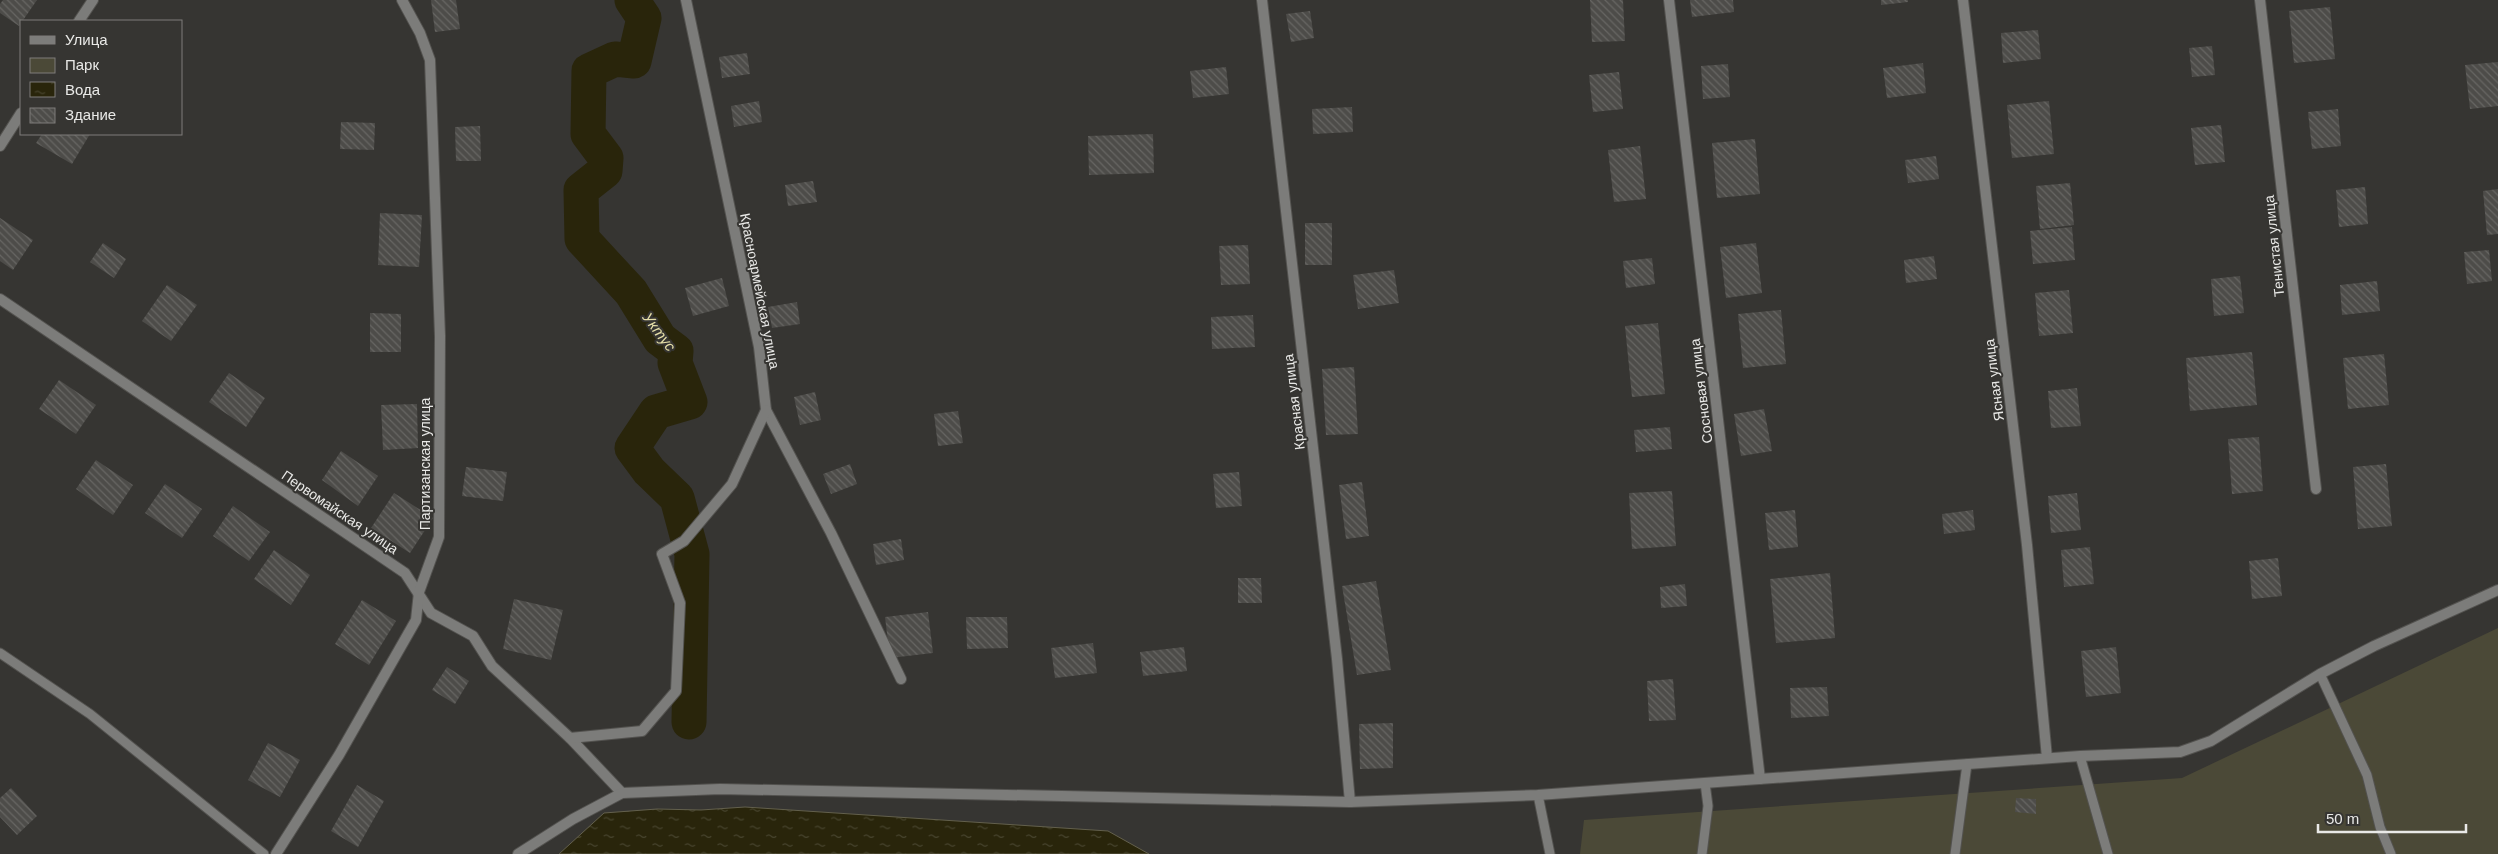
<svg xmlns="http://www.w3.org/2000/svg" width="2498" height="854" font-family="Helvetica,sans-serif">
<defs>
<pattern id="water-ripples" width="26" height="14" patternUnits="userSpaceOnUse" patternTransform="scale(1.25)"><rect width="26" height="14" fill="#29250b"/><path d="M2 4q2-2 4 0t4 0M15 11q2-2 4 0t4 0" fill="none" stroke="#48452f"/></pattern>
<pattern id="building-back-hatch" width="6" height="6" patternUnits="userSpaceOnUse" patternTransform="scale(1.25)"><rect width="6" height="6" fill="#4d4c49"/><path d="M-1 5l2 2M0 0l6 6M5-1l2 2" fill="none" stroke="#676663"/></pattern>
</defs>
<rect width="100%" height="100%" fill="#363532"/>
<!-- green -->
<polygon fill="#4b4937" points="2498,628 2498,854 1580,854 1584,820 2182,778"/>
<!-- water -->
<polygon fill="url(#water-ripples)" stroke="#63604d" points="745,807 1108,831 1149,854 559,854 604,813 657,809 701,810"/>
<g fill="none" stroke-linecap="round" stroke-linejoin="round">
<!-- river -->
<polyline stroke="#29250b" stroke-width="35" points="632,0 644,18 634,61 615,59 589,71 588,134 606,158 605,171 581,190 582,239 631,292 660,339 676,351 675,363 690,402 656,412 632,448 649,471 677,498 692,554 689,722"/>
</g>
<!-- building -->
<g fill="url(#building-back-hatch)">
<polygon points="3,0 37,0 19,26 0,13 0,4"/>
<polygon points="431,0 456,0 460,29 435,32"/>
<polygon points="1590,0 1623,0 1625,41 1592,42"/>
<polygon points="1690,0 1733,0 1734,12 1692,17"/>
<polygon points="1881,0 1908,0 1908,2 1881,5"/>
<polygon points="2330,7 2335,59 2294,63 2289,11"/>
<polygon points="1310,11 1314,38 1291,42 1286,14"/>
<polygon points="2038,30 2041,59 2003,63 2001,33"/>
<polygon points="2212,46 2215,75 2192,77 2189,48"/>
<polygon points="747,53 750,74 722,78 719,57"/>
<polygon points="2498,62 2498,106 2470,109 2465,65"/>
<polygon points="1923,63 1926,93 1887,98 1883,68"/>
<polygon points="1728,64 1730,97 1703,99 1701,66"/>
<polygon points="1226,67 1229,94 1193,98 1190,71"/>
<polygon points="1619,72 1623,109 1593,112 1589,75"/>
<polygon points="759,101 762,122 734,127 731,106"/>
<polygon points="2049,101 2054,154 2012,158 2007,105"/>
<polygon points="1352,107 1353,132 1313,134 1312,109"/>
<polygon points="2338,109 2341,146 2312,149 2308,112"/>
<polygon points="341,122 375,123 374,150 340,149"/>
<polygon points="2221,125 2225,162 2195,165 2191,128"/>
<polygon points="480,126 481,161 456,161 455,127"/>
<polygon points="42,134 90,134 72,164 36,143"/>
<polygon points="1153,134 1154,173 1089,175 1088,136"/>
<polygon points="1755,139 1760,194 1717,198 1712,143"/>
<polygon points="1640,146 1646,199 1614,202 1608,150"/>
<polygon points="1936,156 1939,179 1908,183 1905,160"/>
<polygon points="813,181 817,202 788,206 785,185"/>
<polygon points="2070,183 2074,225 2040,229 2036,186"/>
<polygon points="2365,187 2368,224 2339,227 2336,190"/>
<polygon points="2498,189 2498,234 2487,235 2483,191"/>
<polygon points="380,213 422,215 419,267 378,265"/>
<polygon points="0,218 33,240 13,270 0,261"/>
<rect x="1305" y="223" width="27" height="42"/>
<polygon points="2072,227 2075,260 2033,264 2030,231"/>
<polygon points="103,243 126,259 114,278 90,262"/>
<polygon points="1756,243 1762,293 1726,298 1720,247"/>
<polygon points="1248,245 1250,284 1221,285 1219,246"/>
<polygon points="2489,250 2492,281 2467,284 2464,252"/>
<polygon points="1934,256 1937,279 1906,283 1904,260"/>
<polygon points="1652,258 1655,284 1626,288 1623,261"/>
<polygon points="1394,270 1399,303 1358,309 1353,275"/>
<polygon points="2240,276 2244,313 2214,316 2211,279"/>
<polygon points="722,278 729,306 693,316 685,288"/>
<polygon points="2377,281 2380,311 2342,315 2340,285"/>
<polygon points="167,285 197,305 171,341 142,321"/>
<polygon points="2069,290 2073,333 2039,336 2035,293"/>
<polygon points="797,302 800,324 772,328 768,307"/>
<polygon points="1781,310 1786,364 1743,368 1738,314"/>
<polygon points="370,313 401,314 401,352 370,352"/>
<polygon points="1253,315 1255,347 1212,349 1211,317"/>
<polygon points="1658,323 1665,394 1632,397 1625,326"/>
<polygon points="2252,352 2257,405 2190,411 2186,358"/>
<polygon points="2384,354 2389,405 2348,409 2343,358"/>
<polygon points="1354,367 1358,434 1326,435 1322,369"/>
<polygon points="229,373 265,398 246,427 209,402"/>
<polygon points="59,380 96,405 76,434 39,409"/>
<polygon points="2077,388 2081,426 2051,428 2048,391"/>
<polygon points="815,392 821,420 800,425 794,397"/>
<polygon points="417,404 418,448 383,450 381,405"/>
<polygon points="1764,409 1772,451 1741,456 1734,414"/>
<polygon points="958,411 963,443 938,446 934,414"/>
<polygon points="1670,427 1672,449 1636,452 1634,430"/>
<polygon points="2259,437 2263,491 2232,494 2228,439"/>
<polygon points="341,451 378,476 358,506 322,480"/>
<polygon points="96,460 133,485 113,515 76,489"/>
<polygon points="850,464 857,484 831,494 823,474"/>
<polygon points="2386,464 2392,526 2358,529 2353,467"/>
<polygon points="466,467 507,472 503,501 462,496"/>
<polygon points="1239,472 1242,506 1216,508 1213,474"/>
<polygon points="1362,482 1369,536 1346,539 1339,485"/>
<polygon points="165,484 202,509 182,538 145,513"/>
<polygon points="1672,491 1676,546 1632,549 1629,493"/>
<polygon points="394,493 433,518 410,553 371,528"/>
<polygon points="2077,493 2081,530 2051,533 2048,496"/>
<polygon points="233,506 270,532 249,561 213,536"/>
<polygon points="1795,510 1798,547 1769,550 1765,513"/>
<polygon points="1973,510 1975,530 1944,534 1942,514"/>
<polygon points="901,539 904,560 876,565 873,544"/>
<polygon points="2090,547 2094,584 2064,587 2061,550"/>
<polygon points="274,550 310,575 291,605 254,579"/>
<polygon points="2278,558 2282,596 2252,599 2249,561"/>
<polygon points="1830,573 1835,638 1776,643 1770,579"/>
<polygon points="1238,578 1261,578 1262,603 1238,603"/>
<polygon points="1376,581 1391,670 1357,675 1342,586"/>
<polygon points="1685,584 1687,606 1661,608 1660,587"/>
<polygon points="514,599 563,610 551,660 503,649"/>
<polygon points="362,600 396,621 369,665 335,644"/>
<polygon points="928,612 933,653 890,658 885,617"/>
<polygon points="966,617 1007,617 1008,648 967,649"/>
<polygon points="1093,643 1097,673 1055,678 1051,648"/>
<polygon points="1184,647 1187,671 1143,676 1140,652"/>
<polygon points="2116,647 2121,693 2086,697 2081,651"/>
<polygon points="447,667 469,681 455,704 432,690"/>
<polygon points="1673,679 1676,720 1649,721 1647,681"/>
<polygon points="1827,687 1829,716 1791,718 1790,688"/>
<polygon points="1393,723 1393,768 1360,769 1359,724"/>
<polygon points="268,743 300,760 280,797 248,780"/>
<polygon points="357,785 384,801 358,847 331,831"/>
<polygon points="11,788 37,816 17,835 0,817 0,798"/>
<polygon points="2016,798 2036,799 2036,814 2015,812"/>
</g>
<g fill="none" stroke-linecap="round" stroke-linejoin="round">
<defs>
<g id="lane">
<polyline points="0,653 90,714 264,854"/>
<polyline points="2320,674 2367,775 2380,827 2391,854"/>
<polyline points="2080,756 2108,854"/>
<polyline points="1538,795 1550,854"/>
<polyline points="1702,854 1708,806 1705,783"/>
<polyline points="1955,854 1967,764"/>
</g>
<g id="street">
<polyline points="686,0 759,347 766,410 831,533 901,679"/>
<polyline points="1262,0 1337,659 1350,802"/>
<polyline points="1669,0 1760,779"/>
<polyline points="1963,0 2027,545 2047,758"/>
<polyline points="2260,0 2316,489"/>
<polyline points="79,21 93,0"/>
<polyline points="0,146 21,113"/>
<polyline points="0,299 405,573 431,613 473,636 492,666 570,738 622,793"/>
<polyline points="570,738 642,731 676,691 680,603 662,554 684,541 732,484 766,410"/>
<polyline points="276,854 339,755 416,620 419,592 439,537 440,336 430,60 420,33 402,0"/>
<polyline points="518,854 573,819 622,793 720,789 1350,802 1538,795 2080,756 2180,752 2211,741 2320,674 2374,646 2498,590"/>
</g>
</defs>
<!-- lane casing -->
<use href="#lane" stroke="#53524f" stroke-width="11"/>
<!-- street casing -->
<use href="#street" stroke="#53524f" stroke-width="12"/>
<!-- lane -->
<use href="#lane" stroke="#7c7c7a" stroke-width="9"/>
<!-- street -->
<use href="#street" stroke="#7c7c7a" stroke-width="10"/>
</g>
<g text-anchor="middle" stroke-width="4" stroke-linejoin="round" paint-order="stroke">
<!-- street labels -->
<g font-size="14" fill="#e9e9e7" stroke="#363532">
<text transform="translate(2274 246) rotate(-96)" y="5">Тенистая улица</text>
<text transform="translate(760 291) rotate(79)" y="5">Красноармейская улица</text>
<text transform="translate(1994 380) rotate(-97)" y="5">Ясная улица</text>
<text transform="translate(1701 391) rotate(-97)" y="5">Сосновая улица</text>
<text transform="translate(1294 402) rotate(-97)" y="5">Красная улица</text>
<text transform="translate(425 464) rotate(-90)" y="5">Партизанская улица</text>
<text transform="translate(340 512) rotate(34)" y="5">Первомайская улица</text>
</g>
<!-- water labels -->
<g font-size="15" font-style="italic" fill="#e6dfa8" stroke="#363532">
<text transform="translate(659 332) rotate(53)" y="5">Уктус</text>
</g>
</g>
<!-- legend -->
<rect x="20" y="20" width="162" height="115" fill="#363532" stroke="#7e7d7a"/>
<rect x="30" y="36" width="25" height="8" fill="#7c7c7a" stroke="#7e7d7a"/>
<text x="65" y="45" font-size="15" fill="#e9e9e7">Улица</text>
<rect x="30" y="58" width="25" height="15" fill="#4b4937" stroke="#7e7d7a"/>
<text x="65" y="70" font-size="15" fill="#e9e9e7">Парк</text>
<rect x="30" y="82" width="25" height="15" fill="url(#water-ripples)" stroke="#7e7d7a"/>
<text x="65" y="95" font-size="15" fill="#e9e9e7">Вода</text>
<rect x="30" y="108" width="25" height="15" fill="url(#building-back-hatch)" stroke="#7e7d7a"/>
<text x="65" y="120" font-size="15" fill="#e9e9e7">Здание</text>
<!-- scale -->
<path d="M2318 824v8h148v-8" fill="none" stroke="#e9e9e7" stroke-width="2.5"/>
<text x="2326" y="824" font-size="15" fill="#e9e9e7" stroke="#363532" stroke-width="4" paint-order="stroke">50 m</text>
</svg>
